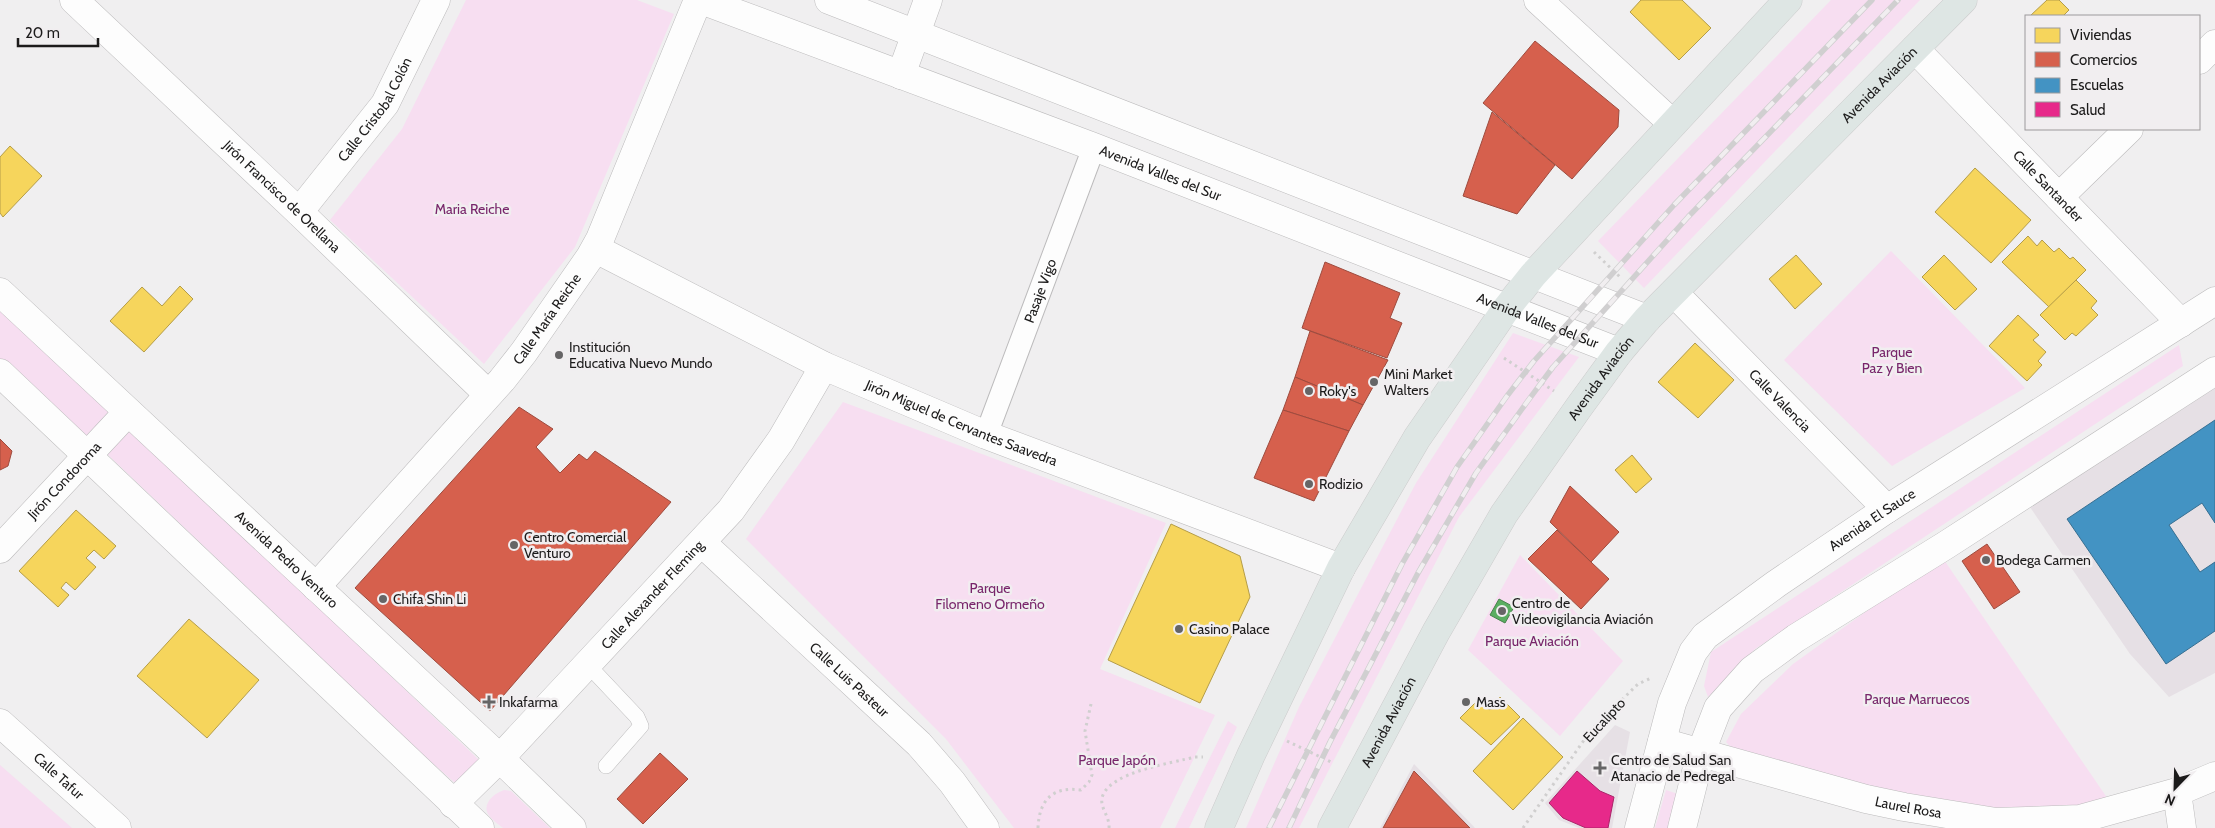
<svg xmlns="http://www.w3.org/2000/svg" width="2215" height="828" font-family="Cabin,sans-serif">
<rect width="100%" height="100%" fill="#f0eff0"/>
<!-- built -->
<g fill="#e6e0e5">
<polygon points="2215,388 2215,673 2169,697 2130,654 2030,507"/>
<polygon points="1615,725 1630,732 1612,828 1579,828 1559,820 1545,803"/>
<polygon points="1414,764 1475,828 1380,828"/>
</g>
<!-- green -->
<g fill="#f7def1">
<polygon points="466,0 637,0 674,14 575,247 484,364 330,220 402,129"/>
<polygon points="1831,0 1920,0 1644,288 1598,241"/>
<polygon points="1891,251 2025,388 1892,466 1784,360"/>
<polygon points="0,302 114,414 85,439 0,365"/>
<polygon points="1513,333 1579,357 1459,517 1299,828 1246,828 1299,707 1416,483"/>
<polygon points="2179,345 2183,366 1755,649 1708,697 1704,686 1711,652"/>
<polygon points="843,402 1166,523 1100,669 1215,715 1160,828 1014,828 946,739 746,539"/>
<polygon points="124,429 134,432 479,760 461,783 454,782 423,755 105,452"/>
<polygon points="1520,555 1623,661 1560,736 1468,650"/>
<polygon points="1942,557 2110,802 2076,809 1994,811 1905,800 1738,755 1726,742 1741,714 1793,664"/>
<polygon points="1228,721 1237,727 1189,828 1175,828"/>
<polygon points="0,765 72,828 0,828"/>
<path d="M504,790L511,791L550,828H503C498,824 491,819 488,814C482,803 495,793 504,790Z"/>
<polygon points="1666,790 1678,794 1670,828 1655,828"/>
</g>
<!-- homes -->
<g fill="#f6d55c" stroke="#b59d48">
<polygon points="1641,0 1682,0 1711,28 1679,60 1630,12"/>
<polygon points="2047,0 2059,0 2069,10 2063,16 2030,16"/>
<polygon points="10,146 42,176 3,217 0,213 0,157"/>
<polygon points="1975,168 2031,220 1991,263 1935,212"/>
<polygon points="2028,236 2037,246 2042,240 2054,252 2059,248 2070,259 2073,257 2086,270 2049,307 2002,262"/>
<polygon points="1796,255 1822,284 1795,309 1769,279"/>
<polygon points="1944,255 1977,289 1955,310 1922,277"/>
<polygon points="2076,280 2097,301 2091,308 2098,315 2076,336 2072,333 2065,340 2040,315"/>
<polygon points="180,286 193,299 144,352 110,321 142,287 162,306"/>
<polygon points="2018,315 2039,335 2033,340 2046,352 2038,361 2042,365 2027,381 1989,346"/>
<polygon points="1695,343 1734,380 1698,418 1658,382"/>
<polygon points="1632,455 1652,479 1636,493 1615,470"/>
<polygon points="76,510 116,546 104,559 94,550 86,558 96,567 75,590 66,582 61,588 69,595 58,607 19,571"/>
<polygon points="1171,524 1240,556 1250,597 1200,703 1108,660"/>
<polygon points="189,619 259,680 207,738 137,676"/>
<polygon points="1500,697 1520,717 1491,745 1460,718 1478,700 1490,710"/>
<polygon points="1523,718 1563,757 1513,810 1473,771"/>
</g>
<!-- shops -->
<g fill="#d6604d" stroke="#9e4b3e">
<polygon points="1535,41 1619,110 1618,127 1572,179 1483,103"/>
<polygon points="1492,112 1555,165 1517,214 1463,196"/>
<polygon points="1325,262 1400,293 1390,318 1402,323 1387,358 1302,328"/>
<polygon points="1310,331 1388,360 1363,405 1295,377"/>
<polygon points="1295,377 1363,405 1349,431 1283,410"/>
<polygon points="519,407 553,429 536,447 560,473 579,454 587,460 595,451 671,502 490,711 355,588"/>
<polygon points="1283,410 1349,431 1314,501 1254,478"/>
<polygon points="0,439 12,451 8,466 0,470"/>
<polygon points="1570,486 1619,532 1591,562 1550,522"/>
<polygon points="1557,530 1609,579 1581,609 1528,559"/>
<polygon points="1987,544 2020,592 1994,609 1962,561"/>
<polygon points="660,753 688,779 643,824 617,799"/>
<polygon points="1414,771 1470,828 1383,828"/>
</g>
<!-- schools -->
<polygon fill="#4393c3" stroke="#376f91" points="2215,420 2215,523 2202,503 2169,525 2200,572 2215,562 2215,631 2166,664 2067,519"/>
<!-- health -->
<polygon fill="#e7298a" stroke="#aa2569" points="1577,771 1600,791 1614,797 1608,828 1586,828 1563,818 1549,803"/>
<!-- public -->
<polygon fill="#5aae61" stroke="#47824c" points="1499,599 1514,607 1505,623 1490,615"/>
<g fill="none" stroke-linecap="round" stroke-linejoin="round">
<defs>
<polyline id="service" points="588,665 637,717 641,726 606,766"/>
<g id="pedestrian">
<path id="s1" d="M986,435L1094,147"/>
</g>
<g id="minor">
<path id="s2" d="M74,0L299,212L488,394"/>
<polyline points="1538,0 1672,123"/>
<path id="s3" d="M1915,49L2181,323"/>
<polyline points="2199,60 2215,44"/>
<polyline points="901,75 928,0"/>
<polyline points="2059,197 2129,129"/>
<path id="s4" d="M299,212L385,104L436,0"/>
<path id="s5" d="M596,249L824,366L986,435L1341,568"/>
<path id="s6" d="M1674,293L1887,509"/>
<path id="s7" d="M702,543L919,744L952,782L985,828"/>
<path id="s8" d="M0,549L128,412"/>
<path id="s9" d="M316,587L502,380L524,352L590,257L600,239L698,0"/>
<path id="s10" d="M0,723L117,828"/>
<path id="s11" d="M1662,742L1866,799L1904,807L1996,822L2080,819L2177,792L2215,776"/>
<polyline points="2177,792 2182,828"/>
<path id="s12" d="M453,804L500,758L731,510L781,440L824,366"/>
</g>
<g id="tertiary">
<path id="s13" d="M701,0L1094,147L1619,352"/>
<polyline points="829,0 1647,319"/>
<path id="s14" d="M1639,828L1672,703L1693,652L1705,636L1776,584L1887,509L2215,301"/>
<polyline points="1682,828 1701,752 1718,708 1752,670 1796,638 1946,545 2215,371"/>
</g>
<g id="secondary">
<path id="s15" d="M0,292L487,746L572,828"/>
<polyline points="0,373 480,828"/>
</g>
<g id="primary">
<polyline points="1219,828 1251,755 1341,568 1417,438 1506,309 1533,275 1788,0"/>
<path id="s16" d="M1332,828L1436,632L1504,514L1579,407L1619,352L1647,319L1963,0"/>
</g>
</defs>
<!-- service casing -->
<use href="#service" stroke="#bcbbbc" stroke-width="16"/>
<!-- pedestrian casing -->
<use href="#pedestrian" stroke="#bcbbbc" stroke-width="24"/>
<!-- minor casing -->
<use href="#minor" stroke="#bcbbbc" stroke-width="29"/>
<!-- tertiary casing -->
<use href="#tertiary" stroke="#bcbbbc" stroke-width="29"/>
<!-- secondary casing -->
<use href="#secondary" stroke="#bcbbbc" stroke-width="29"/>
<!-- primary casing -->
<use href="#primary" stroke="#ccc" stroke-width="29"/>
<!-- path -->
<g stroke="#d0cfcf" stroke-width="3" stroke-dasharray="2.5 4" stroke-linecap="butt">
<polyline points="1594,252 1621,278"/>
<polyline points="1504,358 1554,391"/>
<polyline points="1287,741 1331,762"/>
<path d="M1038,828C1039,800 1053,786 1081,790L1089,782L1092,775L1085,731L1091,704"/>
<path d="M1109,828C1110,817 1100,808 1102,798C1108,772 1172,763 1195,757H1203"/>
<polyline points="1523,828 1591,730 1638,684 1651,678"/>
</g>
<!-- service -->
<use href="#service" stroke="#fdfdfd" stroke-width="15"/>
<!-- pedestrian -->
<use href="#pedestrian" stroke="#fdfdfd" stroke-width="22"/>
<!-- minor -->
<use href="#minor" stroke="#fdfdfd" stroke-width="28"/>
<!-- tertiary -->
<use href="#tertiary" stroke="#fdfdfd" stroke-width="28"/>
<!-- secondary -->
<use href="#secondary" stroke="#fdfdfd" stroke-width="28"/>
<!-- primary -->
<use href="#primary" stroke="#dee6e4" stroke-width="28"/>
<defs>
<g id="rail">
<polyline points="1269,828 1402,564 1457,467 1507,396 1534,361 1674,205 1872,0"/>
<polyline points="1289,828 1330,742 1418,573 1476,473 1527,402 1553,367 1688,217 1898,0"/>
</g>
</defs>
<!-- rail casing -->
<use href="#rail" stroke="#d0cfd0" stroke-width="5.5"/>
<!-- rail -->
<use href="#rail" stroke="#f1eef0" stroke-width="4" stroke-dasharray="11" stroke-linecap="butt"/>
</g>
<!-- markers -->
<g fill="#666566" stroke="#f1eef0" stroke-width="2">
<circle cx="559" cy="355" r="5"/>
<circle cx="1374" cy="382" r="5"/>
<circle cx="1309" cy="391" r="5"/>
<circle cx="1309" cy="484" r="5"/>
<circle cx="514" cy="545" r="5"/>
<circle cx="1986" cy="560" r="5"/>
<circle cx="383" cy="599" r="5"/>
<circle cx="1502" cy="611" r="5"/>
<circle cx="1179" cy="629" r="5"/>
<path d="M486.5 694.5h5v5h5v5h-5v5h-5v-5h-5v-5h5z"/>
<circle cx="1466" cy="702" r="5"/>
<path d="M1597.5 760.5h5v5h5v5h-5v5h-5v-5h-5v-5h5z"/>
</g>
<g text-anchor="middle" stroke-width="5" stroke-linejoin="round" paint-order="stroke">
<!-- street labels -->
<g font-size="14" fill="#1c1b1b" stroke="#f1eef0">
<text dy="5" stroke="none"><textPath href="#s16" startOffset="930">Avenida Aviación</textPath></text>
<text dy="5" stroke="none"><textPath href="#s4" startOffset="128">Calle Cristobal Colón</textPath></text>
<text dy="5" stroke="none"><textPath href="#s13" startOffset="491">Avenida Valles del Sur</textPath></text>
<text dy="5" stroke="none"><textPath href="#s3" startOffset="191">Calle Santander</textPath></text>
<text dy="5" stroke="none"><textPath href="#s2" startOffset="286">Jirón Francisco de Orellana</textPath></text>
<text dy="5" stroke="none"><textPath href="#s1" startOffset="154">Pasaje Vigo</textPath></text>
<text dy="5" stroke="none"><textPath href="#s9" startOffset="354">Calle María Reiche</textPath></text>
<text dy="5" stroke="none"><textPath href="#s13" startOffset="896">Avenida Valles del Sur</textPath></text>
<text dy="5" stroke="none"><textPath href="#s16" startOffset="525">Avenida Aviación</textPath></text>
<text dy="5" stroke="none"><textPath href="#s6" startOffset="151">Calle Valencia</textPath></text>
<text dy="5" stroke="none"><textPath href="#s5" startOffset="405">Jirón Miguel de Cervantes Saavedra</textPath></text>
<text dy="5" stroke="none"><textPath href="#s8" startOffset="94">Jirón Condoroma</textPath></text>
<text dy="5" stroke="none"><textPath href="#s14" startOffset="408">Avenida El Sauce</textPath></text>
<text dy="5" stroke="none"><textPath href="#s15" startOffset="392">Avenida Pedro Venturo</textPath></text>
<text dy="5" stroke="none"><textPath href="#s12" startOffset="289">Calle Alexander Fleming</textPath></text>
<text dy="5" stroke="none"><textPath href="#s7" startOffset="201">Calle Luis Pasteur</textPath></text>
<text transform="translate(1604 720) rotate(-47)" y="5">Eucalipto</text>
<text dy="5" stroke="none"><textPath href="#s16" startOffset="120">Avenida Aviación</textPath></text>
<text dy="5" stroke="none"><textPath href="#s10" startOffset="79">Calle Tafur</textPath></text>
<text dy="5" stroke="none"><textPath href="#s11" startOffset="255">Laurel Rosa</textPath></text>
</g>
<!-- park labels -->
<g font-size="14" fill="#78266b" stroke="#f1eef0">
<text x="472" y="214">Maria Reiche</text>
<text x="1892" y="357">Parque<tspan x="1892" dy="16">Paz y Bien</tspan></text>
<text x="990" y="593">Parque<tspan x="990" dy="16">Filomeno Ormeño</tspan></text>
<text x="1532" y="646">Parque Aviación</text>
<text x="1917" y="704">Parque Marruecos</text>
<text x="1117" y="765">Parque Japón</text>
</g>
<!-- poi labels -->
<g font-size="14" fill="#1c1b1b" stroke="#f1eef0" text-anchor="start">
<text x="569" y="352">Institución<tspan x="569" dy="16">Educativa Nuevo Mundo</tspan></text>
<text x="1384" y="379">Mini Market<tspan x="1384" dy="16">Walters</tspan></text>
<text x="1319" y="396">Roky's</text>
<text x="1319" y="489">Rodizio</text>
<text x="524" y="542">Centro Comercial<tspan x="524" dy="16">Venturo</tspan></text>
<text x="1996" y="565">Bodega Carmen</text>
<text x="393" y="604">Chifa Shin Li</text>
<text x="1512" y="608">Centro de<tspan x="1512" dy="16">Videovigilancia Aviación</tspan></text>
<text x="1189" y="634">Casino Palace</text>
<text x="499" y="707">Inkafarma</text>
<text x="1476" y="707">Mass</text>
<text x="1611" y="765">Centro de Salud San<tspan x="1611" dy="16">Atanacio de Pedregal</tspan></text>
</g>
</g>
<!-- legend -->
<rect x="2025" y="15" width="175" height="115" fill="#f1eef0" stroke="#9c9a9b"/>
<rect x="2035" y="28" width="25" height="15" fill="#f6d55c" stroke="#9c9a9b"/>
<text x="2070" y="40" font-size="15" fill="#1c1b1b">Viviendas</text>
<rect x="2035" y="52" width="25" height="15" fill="#d6604d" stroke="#9c9a9b"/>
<text x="2070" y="65" font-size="15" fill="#1c1b1b">Comercios</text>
<rect x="2035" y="78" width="25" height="15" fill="#4393c3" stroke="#9c9a9b"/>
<text x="2070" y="90" font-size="15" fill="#1c1b1b">Escuelas</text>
<rect x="2035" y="102" width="25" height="15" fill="#e7298a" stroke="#9c9a9b"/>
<text x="2070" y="115" font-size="15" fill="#1c1b1b">Salud</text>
<!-- north arrow -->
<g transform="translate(2175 788) rotate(203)" stroke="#f1eef0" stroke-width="4" paint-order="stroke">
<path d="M0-4L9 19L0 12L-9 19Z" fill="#1c1b1b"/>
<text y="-8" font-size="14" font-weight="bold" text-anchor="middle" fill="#1c1b1b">N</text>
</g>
<!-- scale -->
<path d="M18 38v8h80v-8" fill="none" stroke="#1c1b1b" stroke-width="2.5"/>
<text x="25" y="38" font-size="15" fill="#1c1b1b" stroke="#f1eef0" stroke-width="4" paint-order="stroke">20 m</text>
</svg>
